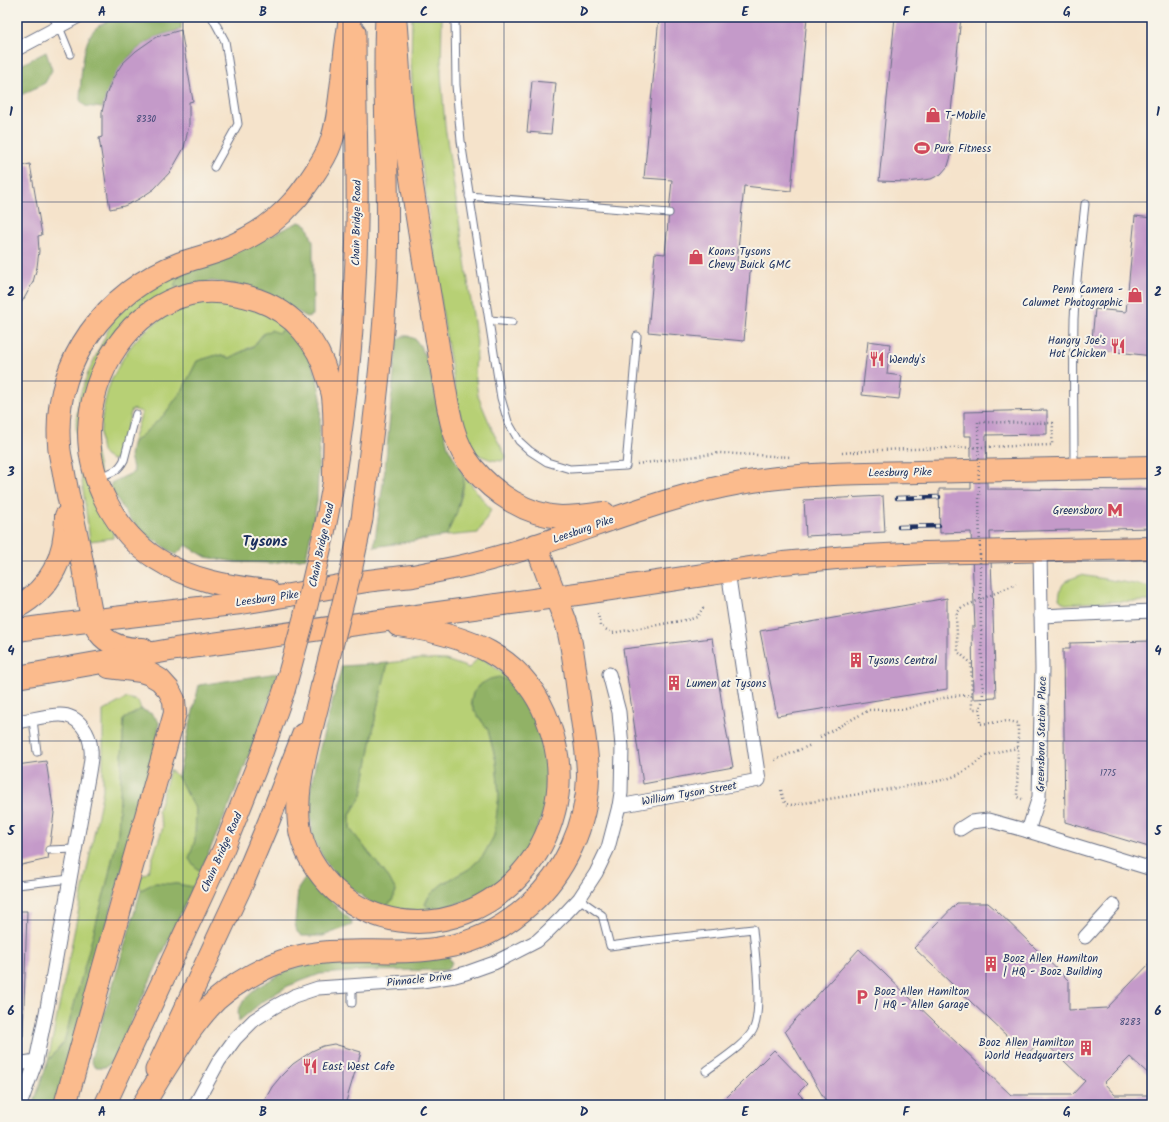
<svg xmlns="http://www.w3.org/2000/svg" width="1169" height="1122" font-family="Kalam,sans-serif">
<rect width="100%" height="100%" fill="#f7f3e8"/>
<filter id="ink" filterUnits="userSpaceOnUse"><feTurbulence type="fractalNoise" baseFrequency=".025" numOctaves="2"/><feDisplacementMap in="SourceGraphic" scale="8" xChannelSelector="R" yChannelSelector="G"/><feConvolveMatrix kernelMatrix="1 2 1 2 8 2 1 2 1" color-interpolation-filters="sRGB"/></filter>
<filter id="wash" filterUnits="userSpaceOnUse"><feTurbulence type="fractalNoise" baseFrequency=".012" numOctaves="4" result="noise"/><feDisplacementMap in="SourceGraphic" scale="16" xChannelSelector="R" yChannelSelector="G"/><feGaussianBlur stdDeviation="0.9" result="paint"/><feColorMatrix in="noise" values="0 0 0 0 0 0 0 0 0 0 0 0 0 0 0 0 0 1.4 0 .05"/><feComposite in="paint" operator="in"/></filter>
<g filter="url(#wash)">
<rect width="100%" height="100%" fill="#f5e3cb"/>
<!-- green -->
<g fill="#b7d075" stroke="#69806a">
<polygon points="412,17 442,17 441,73 445,126 477,342 475,372 478,396 494,434 506,456 502,461 492,460 476,454 467,436 459,411 445,330 421,159 413,97 411,62"/>
<polygon points="185,270 174,286 182,289 151,303 84,402 113,530 113,538 90,541 77,444 76,423 79,398 88,373 115,315 154,285"/>
<path d="M217,300L247,307L265,314L286,327L279,333L263,334L254,345L230,358L217,355L197,361L183,389L164,415L132,444L142,412L132,409L118,459L112,460C109,458 105,457 103,453C96,438 105,396 111,381C119,365 128,347 141,335C155,321 176,309 196,304C203,302 210,301 217,300Z"/>
<path d="M463,474L491,510L478,533L446,536C453,520 467,491 463,474Z"/>
<path d="M1081,575L1152,587V601L1096,602L1065,604L1059,599C1061,581 1065,581 1081,575Z"/>
<polygon points="480,656 521,688 481,684 473,693 471,702 474,710 488,730 496,761 499,795 494,836 483,856 469,869 442,884 429,896 425,904 435,910 418,915 385,907 392,901 396,891 389,878 350,829 350,815 362,795 377,708 388,663 420,659 446,660 469,668"/>
<polygon points="127,698 138,701 141,709 124,719 118,834 106,887 64,1042 48,1061 103,790 103,711"/>
<polygon points="170,770 178,777 196,810 195,840 189,859 197,869 201,870 193,887 177,884 154,883 141,890 137,879 148,872 163,827 158,811"/>
</g>
<!-- forest -->
<g fill="#91b266" stroke="#567062">
<path d="M117,17H182L181,30C173,32 164,33 157,37C128,50 109,78 103,108L85,106L80,100C81,81 81,39 97,27C103,23 110,20 117,17Z"/>
<polygon points="46,52 52,70 45,83 17,97 17,67"/>
<polygon points="299,222 307,225 313,242 313,315 307,317 268,294 245,286 212,281 194,284 182,289 174,286 178,276 265,239 282,230"/>
<polygon points="286,327 308,353 317,378 321,398 317,502 306,558 271,563 235,562 206,557 186,545 176,555 145,534 129,518 111,489 111,483 134,472 130,456 132,444 164,415 183,389 197,361 217,355 230,358 254,346 263,334 271,330 279,333"/>
<polygon points="403,336 408,336 415,339 421,347 427,360 432,378 448,447 463,474 464,481 457,512 446,536 374,547 385,469 397,340"/>
<polygon points="388,663 377,708 362,795 350,814 350,829 389,878 396,891 392,901 385,907 373,904 341,881 325,861 313,839 310,811 310,793 315,766 342,666"/>
<polygon points="278,673 259,730 230,804 201,870 197,869 189,859 195,840 196,810 178,777 199,685"/>
<path d="M499,677C512,682 519,685 527,696L549,755V797L526,859L480,897L435,910L425,905L429,896L442,884L469,869L483,856L494,836L499,795L496,761L488,730L474,710L471,702L473,693L481,684L490,679Z"/>
<polygon points="141,709 152,714 159,722 158,740 57,1105 33,1105 48,1061 64,1042 106,887 118,834 124,719"/>
<polygon points="308,876 318,885 338,909 351,920 352,925 323,936 302,936 297,932 295,923 298,889 304,880"/>
<polygon points="154,883 177,884 193,887 113,1061 105,1067 94,1067 91,1059 141,890"/>
<polygon points="448,956 452,963 447,970 364,971 320,974 288,986 263,1001 239,1021 238,1011 244,1000 258,987 289,969 318,961"/>
</g>
<g id="blocks">
<!-- building -->
<g fill="#c49ac9">
<polygon points="659,17 807,17 791,191 744,186 737,261 751,262 744,341 648,332 655,253 665,254 672,180 644,178"/>
<polygon points="895,17 961,17 948,140 951,147 951,156 948,166 941,174 931,179 907,182 879,181"/>
<polygon points="181,30 193,101 189,102 189,125 184,148 171,171 154,189 139,199 131,203 124,206 110,209 99,138 102,137 102,112 106,95 113,78 122,64 136,51 156,37"/>
<polygon points="532,81 556,83 551,134 527,132"/>
<polygon points="30,164 42,235 38,236 39,251 37,267 33,282 25,297 17,309 17,167"/>
<polygon points="1135,216 1152,218 1152,356 1091,349 1095,309 1126,312"/>
<polygon points="868,341 890,344 887,374 902,376 899,399 862,395"/>
<polygon points="1047,410 1047,434 986,435 987,489 1152,490 1152,528 990,532 996,698 973,699 972,627 975,627 971,532 940,533 939,489 971,489 971,436 964,436 964,412"/>
<polygon points="883,496 885,532 806,536 804,500"/>
<polygon points="947,598 947,689 777,716 760,631"/>
<polygon points="712,638 724,718 733,767 643,784 623,649"/>
<polygon points="1152,641 1152,848 1065,822 1063,649 1070,649 1070,643"/>
<polygon points="46,761 54,813 48,859 17,866 17,765"/>
<polygon points="957,903 988,903 995,909 1069,981 1069,1010 1107,1008 1152,961 1152,1077 1130,1057 1104,1083 1115,1095 1152,1095 1152,1105 828,1105 785,1031 859,949 1011,1095 1072,1095 1085,1081 1041,1039 1027,1055 914,948"/>
<polygon points="17,911 27,911 23,1036 17,1037"/>
<polygon points="334,1044 361,1052 345,1105 262,1105 272,1087 282,1075 293,1064 312,1051 323,1046"/>
<polygon points="774,1050 807,1084 798,1093 810,1105 719,1105"/>
</g>
</g>
</g>
<g filter="url(#ink)">
<use href="#blocks" fill-opacity="0" stroke="#676e84" stroke-width="1"/>
<g fill="none" stroke-linecap="round" stroke-linejoin="round">
<defs>
<g id="service">
<polyline points="53,17 59,27 70,54"/>
<polyline points="212,17 225,41 238,124 214,167"/>
<polyline points="455,17 456,85 461,141 501,398 508,422 519,441 530,451 547,462 570,469 626,466 637,336"/>
<polyline points="469,196 669,213"/>
<polyline points="490,320 512,322"/>
<path d="M1074,466C1074,417 1073,368 1074,319C1076,281 1081,242 1085,204"/>
<path d="M98,477C110,473 118,472 124,460L136,414"/>
<polyline points="33,720 37,752"/>
<polyline points="49,850 75,849"/>
<polyline points="17,885 70,879"/>
<path d="M579,899L602,915L610,946L646,941L753,929C755,952 763,1011 753,1030C745,1045 719,1061 706,1071"/>
<polyline points="352,985 352,1003"/>
</g>
<g id="minor">
<polyline points="17,49 77,17"/>
<polyline points="1040,551 1042,669 1039,797 1028,831 1152,869"/>
<polyline points="1041,616 1152,611"/>
<path d="M17,722C30,720 47,715 60,715C79,715 90,733 91,750C92,757 90,765 89,772L47,1008L36,1061L20,1105"/>
<polyline points="619,806 759,780 728,571"/>
<polyline points="960,829 971,822 988,820 1028,831"/>
<polyline points="1085,937 1114,905"/>
<polyline points="17,1064 36,1061"/>
<polyline points="195,1105 219,1061 235,1039 254,1020 274,1007 294,996 318,988 422,981 455,976 466,973 494,963 537,941 548,931 563,916 579,899 596,873 608,848 619,806 621,793 622,747 619,712 609,674"/>
</g>
<g id="primary">
<path d="M362,519C372,435 384,350 387,265C390,183 382,100 386,17"/>
<path d="M324,533C345,431 355,327 357,223C358,159 355,95 355,32"/>
<polyline points="156,1070 243,883 269,821 303,734"/>
<polyline points="105,1105 224,848 262,753 284,691"/>
</g>
<g id="trunk">
<path d="M395,17C398,48 399,80 402,111C404,134 408,156 411,178C418,226 426,274 434,322C437,340 440,359 443,377C448,407 452,443 473,468C495,494 526,515 561,517C575,517 590,515 604,513"/>
<path d="M268,591C230,587 189,580 157,559C115,532 89,481 89,432C90,372 130,308 190,294C213,289 236,293 258,300C294,313 318,342 328,378C330,384 332,390 333,396C336,422 334,450 334,476"/>
<path d="M17,607C52,588 66,555 66,516"/>
<path d="M17,630C92,620 167,612 241,603C282,597 321,589 361,582C378,579 396,578 413,576C428,573 443,570 458,567C555,546 644,500 741,483C800,473 861,473 920,472C998,470 1075,468 1152,467"/>
<path d="M143,649C91,649 92,619 85,579C79,541 69,505 63,468C61,460 59,452 59,444C53,361 106,292 181,263C195,258 210,255 224,249C249,239 275,223 293,202C300,195 305,187 310,180C318,168 326,157 330,145C338,124 339,103 342,81C344,60 347,38 350,17"/>
<polyline points="17,677 176,649 584,593 783,563 847,557 924,553 1152,548"/>
<path d="M322,686C318,704 313,722 309,739C302,768 296,795 299,824C302,850 317,874 336,891C415,959 530,907 554,812C562,783 559,752 549,724C525,654 465,635 398,625"/>
<polyline points="65,1105 175,713 174,700 169,690 160,680 150,674 141,671 109,667"/>
<path d="M143,1105C160,1077 176,1049 196,1023C202,1015 209,1007 216,1000C232,986 250,975 270,966C327,940 388,959 446,947C477,942 506,926 529,905C565,873 587,825 588,777C588,753 583,729 580,705C576,680 574,654 568,629C565,618 560,608 556,597C549,580 543,563 536,545"/>
</g>
</defs>
<!-- service casing -->
<use href="#service" stroke="#676e84" stroke-width="9"/>
<!-- minor casing -->
<use href="#minor" stroke="#676e84" stroke-width="15"/>
<!-- primary casing -->
<use href="#primary" stroke="#676e84" stroke-width="23"/>
<!-- trunk casing -->
<use href="#trunk" stroke="#676e84" stroke-width="24"/>
<!-- path -->
<g stroke="#676e84" stroke-width="2.5" stroke-dasharray="1 3" stroke-linecap="butt">
<polyline points="842,453 880,450 1052,445 1053,423 978,422"/>
<polyline points="637,464 720,453 791,457"/>
<polyline points="598,613 600,626 612,633 691,619 697,617 705,605"/>
<polyline points="981,626 983,699 980,709 972,709 971,663 958,652 956,617 957,613 961,608 1016,584"/>
<polyline points="980,709 980,724 1008,721 1018,723 1018,748 1017,797 1022,799"/>
<polyline points="820,737 869,710 906,709 925,703 951,696 972,695"/>
<polyline points="775,760 811,745"/>
<path d="M781,790L784,801L786,804L792,805L933,782C944,780 955,777 965,771C973,766 979,759 988,755C998,751 1008,750 1018,748"/>
</g>
<!-- service -->
<use href="#service" stroke="#fff" stroke-width="7"/>
<!-- minor -->
<use href="#minor" stroke="#fff" stroke-width="13"/>
<!-- primary -->
<use href="#primary" stroke="#fbbb8d" stroke-width="21"/>
<!-- trunk -->
<use href="#trunk" stroke="#fbbb8d" stroke-width="22"/>
<defs>
<g id="rail">
<polyline points="897,498 939,497"/>
<polyline points="899,527 939,526"/>
</g>
</defs>
<!-- rail casing -->
<use href="#rail" stroke="#1b2f5e" stroke-width="4.5"/>
<!-- rail -->
<use href="#rail" stroke="#f7f3e8" stroke-width="3" stroke-dasharray="9" stroke-linecap="butt"/>
<defs>
<g id="primary-bridge">
<polyline points="322,686 351,571 362,519"/>
<polyline points="284,691 304,618 324,533"/>
</g>
</defs>
<!-- primary-bridge casing -->
<use href="#primary-bridge" stroke="#676e84" stroke-width="23" stroke-linecap="butt"/>
<!-- path-bridge -->
<polyline stroke="#676e84" stroke-width="2.5" stroke-dasharray="1 3" stroke-linecap="butt" points="978,422 981,626"/>
<!-- primary-bridge -->
<use href="#primary-bridge" stroke="#fbbb8d" stroke-width="21"/>
</g>
</g>
<!-- grid -->
<path fill="none" stroke="#1b2f5e" stroke-width="1" stroke-opacity="0.55" d="M183,17V1105M343,17V1105M504,17V1105M665,17V1105M826,17V1105M986,17V1105M17,202H1152M17,381H1152M17,561H1152M17,741H1152M17,920H1152"/>
<!-- icons -->
<defs>
<symbol id="shop-bare" viewBox="-9 -9 18 18"><path d="M-5-2.5h2.3a2.7 3.5 0 0 1 5.4 0H5L5.5 6h-11ZM-1.5-2.5h3a1.5 2.3 0 0 0-3 0Z" fill="#d1495b" stroke="#f7f3e8" stroke-width="2.5" paint-order="stroke"/></symbol>
<symbol id="stadium-bare" viewBox="-9 -9 18 18"><path d="M0-5a6.5 5 0 1 0 0 10a6.5 5 0 1 0 0-10ZM-3.5-1.8h7v3.6h-7Z" fill="#d1495b" stroke="#f7f3e8" stroke-width="2.5" paint-order="stroke"/></symbol>
<symbol id="restaurant-bare" viewBox="-9 -9 18 18"><path d="M-5-6h1v4h1v-4h1v4h1v-4h1v5L-1.5 .5V6h-2V.5L-5-1ZM5-6V6H3V1.5H1.5Q1.5-4 5-6Z" fill="#d1495b" stroke="#f7f3e8" stroke-width="2.5" paint-order="stroke"/></symbol>
<symbol id="metro-bare" viewBox="-9 -9 18 18"><path d="M-5.5 5V-5H-3L0 0L3-5H5.5V5H3V-.5L0 4L-3-.5V5Z" fill="#d1495b" stroke="#f7f3e8" stroke-width="2.5" paint-order="stroke"/></symbol>
<symbol id="building-bare" viewBox="-9 -9 18 18"><path d="M-4-6H4V6H1V3H-1V6H-4ZM-2.5-4.3h1.7v1.8h-1.7ZM.8-4.3h1.7v1.8H.8ZM-2.5-1h1.7V.8h-1.7ZM.8-1h1.7V.8H.8Z" fill="#d1495b" stroke="#f7f3e8" stroke-width="2.5" paint-order="stroke"/></symbol>
<symbol id="parking-bare" viewBox="-9 -9 18 18"><path d="M-3.5-5.5H1a3.5 3.5 0 0 1 0 7H-1V5.5H-3.5ZM-1-3.4V-.6H.8a1.4 1.4 0 0 0 0-2.8Z" fill="#d1495b" stroke="#f7f3e8" stroke-width="2.5" paint-order="stroke"/></symbol>
</defs>
<g fill-rule="evenodd">
<use href="#shop-bare" x="922" y="104" width="22" height="22"/>
<use href="#stadium-bare" x="911" y="137" width="22" height="22"/>
<use href="#shop-bare" x="685" y="246" width="22" height="22"/>
<use href="#shop-bare" x="1124" y="284" width="22" height="22"/>
<use href="#restaurant-bare" x="1107" y="335" width="22" height="22"/>
<use href="#restaurant-bare" x="866" y="348" width="22" height="22"/>
<use href="#metro-bare" x="1104" y="499" width="22" height="22"/>
<use href="#building-bare" x="845" y="649" width="22" height="22"/>
<use href="#building-bare" x="663" y="672" width="22" height="22"/>
<use href="#building-bare" x="980" y="953" width="22" height="22"/>
<use href="#parking-bare" x="851" y="986" width="22" height="22"/>
<use href="#building-bare" x="1075" y="1037" width="22" height="22"/>
<use href="#restaurant-bare" x="299" y="1055" width="22" height="22"/>
</g>
<g text-anchor="middle" stroke-width="4" stroke-linejoin="round" paint-order="stroke">
<!-- number labels -->
<g font-size="9" fill="#454a79">
<text x="146" y="122">8330</text>
<text x="1108" y="776">1775</text>
<text x="1130" y="1025">8283</text>
</g>
<!-- poi labels -->
<g font-size="11" fill="#1b2f5e" stroke="#f7f3e8" text-anchor="start">
<text x="945" y="119">T-Mobile</text>
<text x="934" y="152">Pure Fitness</text>
<text x="708" y="255">Koons Tysons<tspan x="708" dy="13">Chevy Buick GMC</tspan></text>
<text x="1123" y="293" text-anchor="end">Penn Camera -<tspan x="1123" dy="13">Calumet Photographic</tspan></text>
<text x="1106" y="344" text-anchor="end">Hangry Joe's<tspan x="1106" dy="13">Hot Chicken</tspan></text>
<text x="889" y="363">Wendy's</text>
<text x="1103" y="514" text-anchor="end">Greensboro</text>
<text x="868" y="664">Tysons Central</text>
<text x="686" y="687">Lumen at Tysons</text>
<text x="1003" y="962">Booz Allen Hamilton<tspan x="1003" dy="13">| HQ - Booz Building</tspan></text>
<text x="874" y="995">Booz Allen Hamilton<tspan x="874" dy="13">| HQ - Allen Garage</tspan></text>
<text x="1074" y="1046" text-anchor="end">Booz Allen Hamilton<tspan x="1074" dy="13">World Headquarters</tspan></text>
<text x="322" y="1070">East West Cafe</text>
</g>
<!-- street labels -->
<g font-size="11" fill="#1b2f5e" stroke="#f7f3e8">
<text transform="translate(356 223) rotate(-89)" y="4">Chain Bridge Road</text>
<text transform="translate(900 472) rotate(-1)" y="4">Leesburg Pike</text>
<text transform="translate(583 529) rotate(-19)" y="4">Leesburg Pike</text>
<text transform="translate(321 545) rotate(-78)" y="4">Chain Bridge Road</text>
<text transform="translate(267 598) rotate(-8)" y="4">Leesburg Pike</text>
<text transform="translate(1041 734) rotate(-89)" y="4">Greensboro Station Place</text>
<text transform="translate(689 793) rotate(-10)" y="4">William Tyson Street</text>
<text transform="translate(221 852) rotate(-66)" y="4">Chain Bridge Road</text>
<text transform="translate(419 979) rotate(-6)" y="4">Pinnacle Drive</text>
</g>
<!-- district labels -->
<g font-size="15" font-weight="bold" fill="#1b2f5e" stroke="#f7f3e8">
<text x="265" y="546">Tysons</text>
</g>
</g>
<!-- margin -->
<rect width="1169" height="1122" fill="none" stroke="#f7f3e8" stroke-width="44"/>
<rect x="22" y="22" width="1125" height="1078" fill="none" stroke="#1b2f5e" stroke-width="1.5"/>
<g font-size="13" text-anchor="middle" font-weight="bold" fill="#1b2f5e">
<text x="102" y="16">A</text>
<text x="263" y="16">B</text>
<text x="424" y="16">C</text>
<text x="584" y="16">D</text>
<text x="745" y="16">E</text>
<text x="906" y="16">F</text>
<text x="1067" y="16">G</text>
<text x="11" y="116">1</text>
<text x="1158" y="116">1</text>
<text x="11" y="296">2</text>
<text x="1158" y="296">2</text>
<text x="11" y="476">3</text>
<text x="1158" y="476">3</text>
<text x="11" y="655">4</text>
<text x="1158" y="655">4</text>
<text x="11" y="835">5</text>
<text x="1158" y="835">5</text>
<text x="11" y="1015">6</text>
<text x="1158" y="1015">6</text>
<text x="102" y="1116">A</text>
<text x="263" y="1116">B</text>
<text x="424" y="1116">C</text>
<text x="584" y="1116">D</text>
<text x="745" y="1116">E</text>
<text x="906" y="1116">F</text>
<text x="1067" y="1116">G</text>
</g>
</svg>
